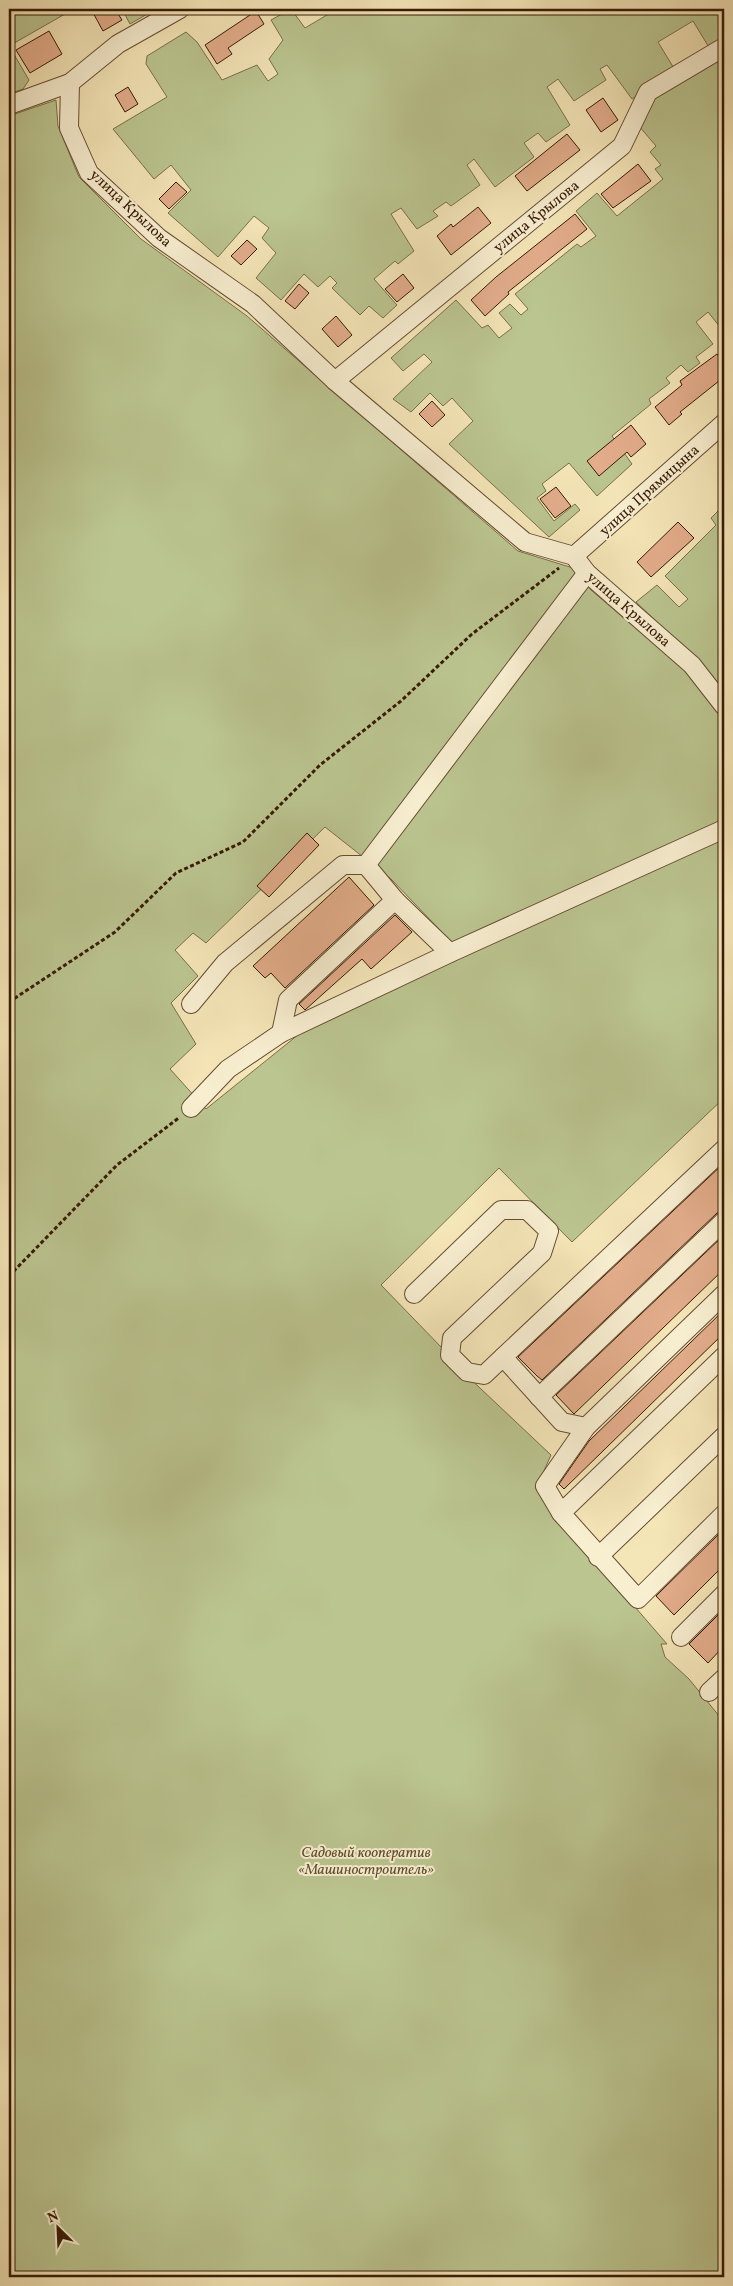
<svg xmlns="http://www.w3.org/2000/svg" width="733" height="2286" font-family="Vollkorn,serif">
<rect width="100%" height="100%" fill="#f5e6b8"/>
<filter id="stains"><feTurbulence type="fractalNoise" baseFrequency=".004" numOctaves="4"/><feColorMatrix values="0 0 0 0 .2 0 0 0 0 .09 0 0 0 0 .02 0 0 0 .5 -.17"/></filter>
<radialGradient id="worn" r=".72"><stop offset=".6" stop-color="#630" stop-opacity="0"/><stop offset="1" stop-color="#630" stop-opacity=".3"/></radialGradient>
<!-- green -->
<g fill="#bbc590" stroke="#79704a" fill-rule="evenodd">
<polygon points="9,9 71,9 72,10 9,46"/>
<polygon points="122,9 156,9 130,24"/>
<polygon points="291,9 305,28 337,9 724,9 724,41 710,49 693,21 658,42 675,70 632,99 607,65 600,69 606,80 574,101 558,79 547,87 570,125 546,142 538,133 524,143 534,157 495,187 474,159 467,165 480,185 451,206 446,202 433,211 438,216 417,229 401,208 391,214 414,251 398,264 395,261 374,279 397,305 383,318 369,306 360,315 332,288 337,283 330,276 318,287 304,274 281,300 256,278 276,253 262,238 269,228 254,216 218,257 168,213 191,190 171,165 154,179 113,129 167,97 146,64 147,56 186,32 197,42 222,80 257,65 268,81 278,74 269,59 283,40 271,20"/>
<polygon points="9,46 29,80 23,89 9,94"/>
<polygon points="724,58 724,332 708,312 696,322 713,344 696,357 700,363 688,372 681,365 666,378 670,383 649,399 651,404 612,436 632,464 597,496 569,463 542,484 546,491 537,498 554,521 575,504 580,510 549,537 449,444 473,421 452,398 443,406 430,393 411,412 393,399 432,362 424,354 403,371 391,358 456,300 482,328 488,325 499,338 512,328 499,313 510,304 521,315 528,309 515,294 577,244 581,247 596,236 576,211 597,193 617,216 663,179 655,169 661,165 650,152 656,146 639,126 653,100"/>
<path d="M56,100L58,126L79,177L141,239L247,316L518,551L573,568L591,590L689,674L724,721V1098L572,1242L499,1168L381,1285L443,1349L446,1356L551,1455L538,1484L558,1518L667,1644H661L665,1657L689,1679L724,1722V2277H9V116ZM325,827L391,879L463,954L309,1026L206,1109L170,1069L196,1044L171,1003L198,976L175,950L193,933L206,943Z"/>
<polygon points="724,505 724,692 706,669 636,602 657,585 679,607 688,599 665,576 716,525 711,518"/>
</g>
<!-- building -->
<g fill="#e3ad8b" stroke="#371a05">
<polygon points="91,9 115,9 122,20 103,31"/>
<polygon points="256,11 264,24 228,48 232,54 217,64 205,45"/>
<polygon points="49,31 62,54 30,73 16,50"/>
<polygon points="128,87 138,104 125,112 115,95"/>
<polygon points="603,98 618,120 601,132 586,110"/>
<polygon points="567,134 580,150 527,191 515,176"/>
<polygon points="638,164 651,181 613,208 601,194"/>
<polygon points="176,182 187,192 169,209 159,199"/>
<polygon points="478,207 491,223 451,255 437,236 451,224 453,227"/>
<polygon points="575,214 587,229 508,292 509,294 485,316 471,300 496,277"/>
<polygon points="247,240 257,249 241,265 231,256"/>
<polygon points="403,274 414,288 397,302 385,289"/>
<polygon points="299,284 309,293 295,309 285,301"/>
<polygon points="336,316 352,335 338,347 322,329"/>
<polygon points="717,354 724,363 724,377 680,412 682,414 669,425 655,407 682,385 680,381"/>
<polygon points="432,401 445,415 432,427 419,414"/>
<polygon points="631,425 646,444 631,457 627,452 599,476 587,461"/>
<polygon points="556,487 571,506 555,518 540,499"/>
<polygon points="678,522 694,538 651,577 637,562"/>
<polygon points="307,833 319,845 269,897 257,886"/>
<polygon points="349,877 374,905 285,988 271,973 265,978 253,966"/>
<polygon points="395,915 412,932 371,969 362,959 305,1010 299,1004"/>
<polygon points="724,1163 724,1211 717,1213 542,1380 537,1376 518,1357"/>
<polygon points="724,1235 724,1269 574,1414 556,1395"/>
<polygon points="724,1310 724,1333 564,1489 559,1484 589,1441"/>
<polygon points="724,1529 724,1565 674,1615 656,1596"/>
<polygon points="724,1609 724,1646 708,1663 689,1644"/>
</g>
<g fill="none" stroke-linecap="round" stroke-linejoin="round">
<defs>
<g id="minor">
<polyline points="724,47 648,92 622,146 335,381 525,542 574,556 587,573 692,665 724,706"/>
<polyline points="70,83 69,128 89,173 159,238 253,304 335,381"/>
<polyline points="9,105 70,83 118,44 180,9"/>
<polyline points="574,556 724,423"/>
<polyline points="366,865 587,573"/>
<polyline points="191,1004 225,963 343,865 366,865 395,900 450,953"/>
<polyline points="281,1033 288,1000 395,900"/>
<polyline points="191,1108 228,1069 281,1033 450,953 724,829"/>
<polyline points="414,1294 501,1210 527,1210 549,1231 542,1253 452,1338 450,1355 467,1372 484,1375 503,1357 562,1422 586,1427 724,1294"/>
<polyline points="503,1357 724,1149"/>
<polyline points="539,1397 724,1221"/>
<polyline points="586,1427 545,1486 561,1513 638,1599 724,1514"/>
<polyline points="561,1513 724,1356"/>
<polyline points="598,1557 724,1436"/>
<polyline points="681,1637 724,1594"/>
<polyline points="709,1692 724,1678"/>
</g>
</defs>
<!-- minor casing -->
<use href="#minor" stroke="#664d32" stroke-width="20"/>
<!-- path -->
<g stroke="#371a05" stroke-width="3" stroke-dasharray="4 2.5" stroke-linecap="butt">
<polyline points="9,1002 115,932 176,873 243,842 320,765 401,701 472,634 559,568"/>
<polyline points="9,1276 117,1165 180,1117"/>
</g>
<!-- minor -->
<use href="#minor" stroke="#f8efd1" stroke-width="18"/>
</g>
<g text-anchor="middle" stroke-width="4" stroke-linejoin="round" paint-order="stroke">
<!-- street labels -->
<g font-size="15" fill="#371a05" stroke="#f8efd1">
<text transform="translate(131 208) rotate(43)" y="5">улица Крылова</text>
<text transform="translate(536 216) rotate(-39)" y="5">улица Крылова</text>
<text transform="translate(649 490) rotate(-42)" y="5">улица Прямицына</text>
<text transform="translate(629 609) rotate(41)" y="5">улица Крылова</text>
</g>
<!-- park labels -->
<g font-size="15" font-style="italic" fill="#5f4d2f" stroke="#f8efd1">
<text x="366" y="1857">Садовый кооператив<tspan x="366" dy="17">«Машиностроитель»</tspan></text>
</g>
</g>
<!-- margin -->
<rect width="733" height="2286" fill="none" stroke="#f5e6b8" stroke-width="30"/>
<rect x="10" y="10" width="713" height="2266" fill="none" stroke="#371a05" stroke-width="2.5"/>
<rect x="15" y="15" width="703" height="2256" fill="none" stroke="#371a05"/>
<!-- north arrow -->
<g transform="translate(58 2228) rotate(336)" stroke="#f8efd1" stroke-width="4" paint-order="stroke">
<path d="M0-4L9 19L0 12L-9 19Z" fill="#371a05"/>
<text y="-8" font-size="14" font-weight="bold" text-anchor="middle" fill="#371a05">N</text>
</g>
<rect width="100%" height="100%" filter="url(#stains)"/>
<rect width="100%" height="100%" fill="url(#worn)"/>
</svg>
